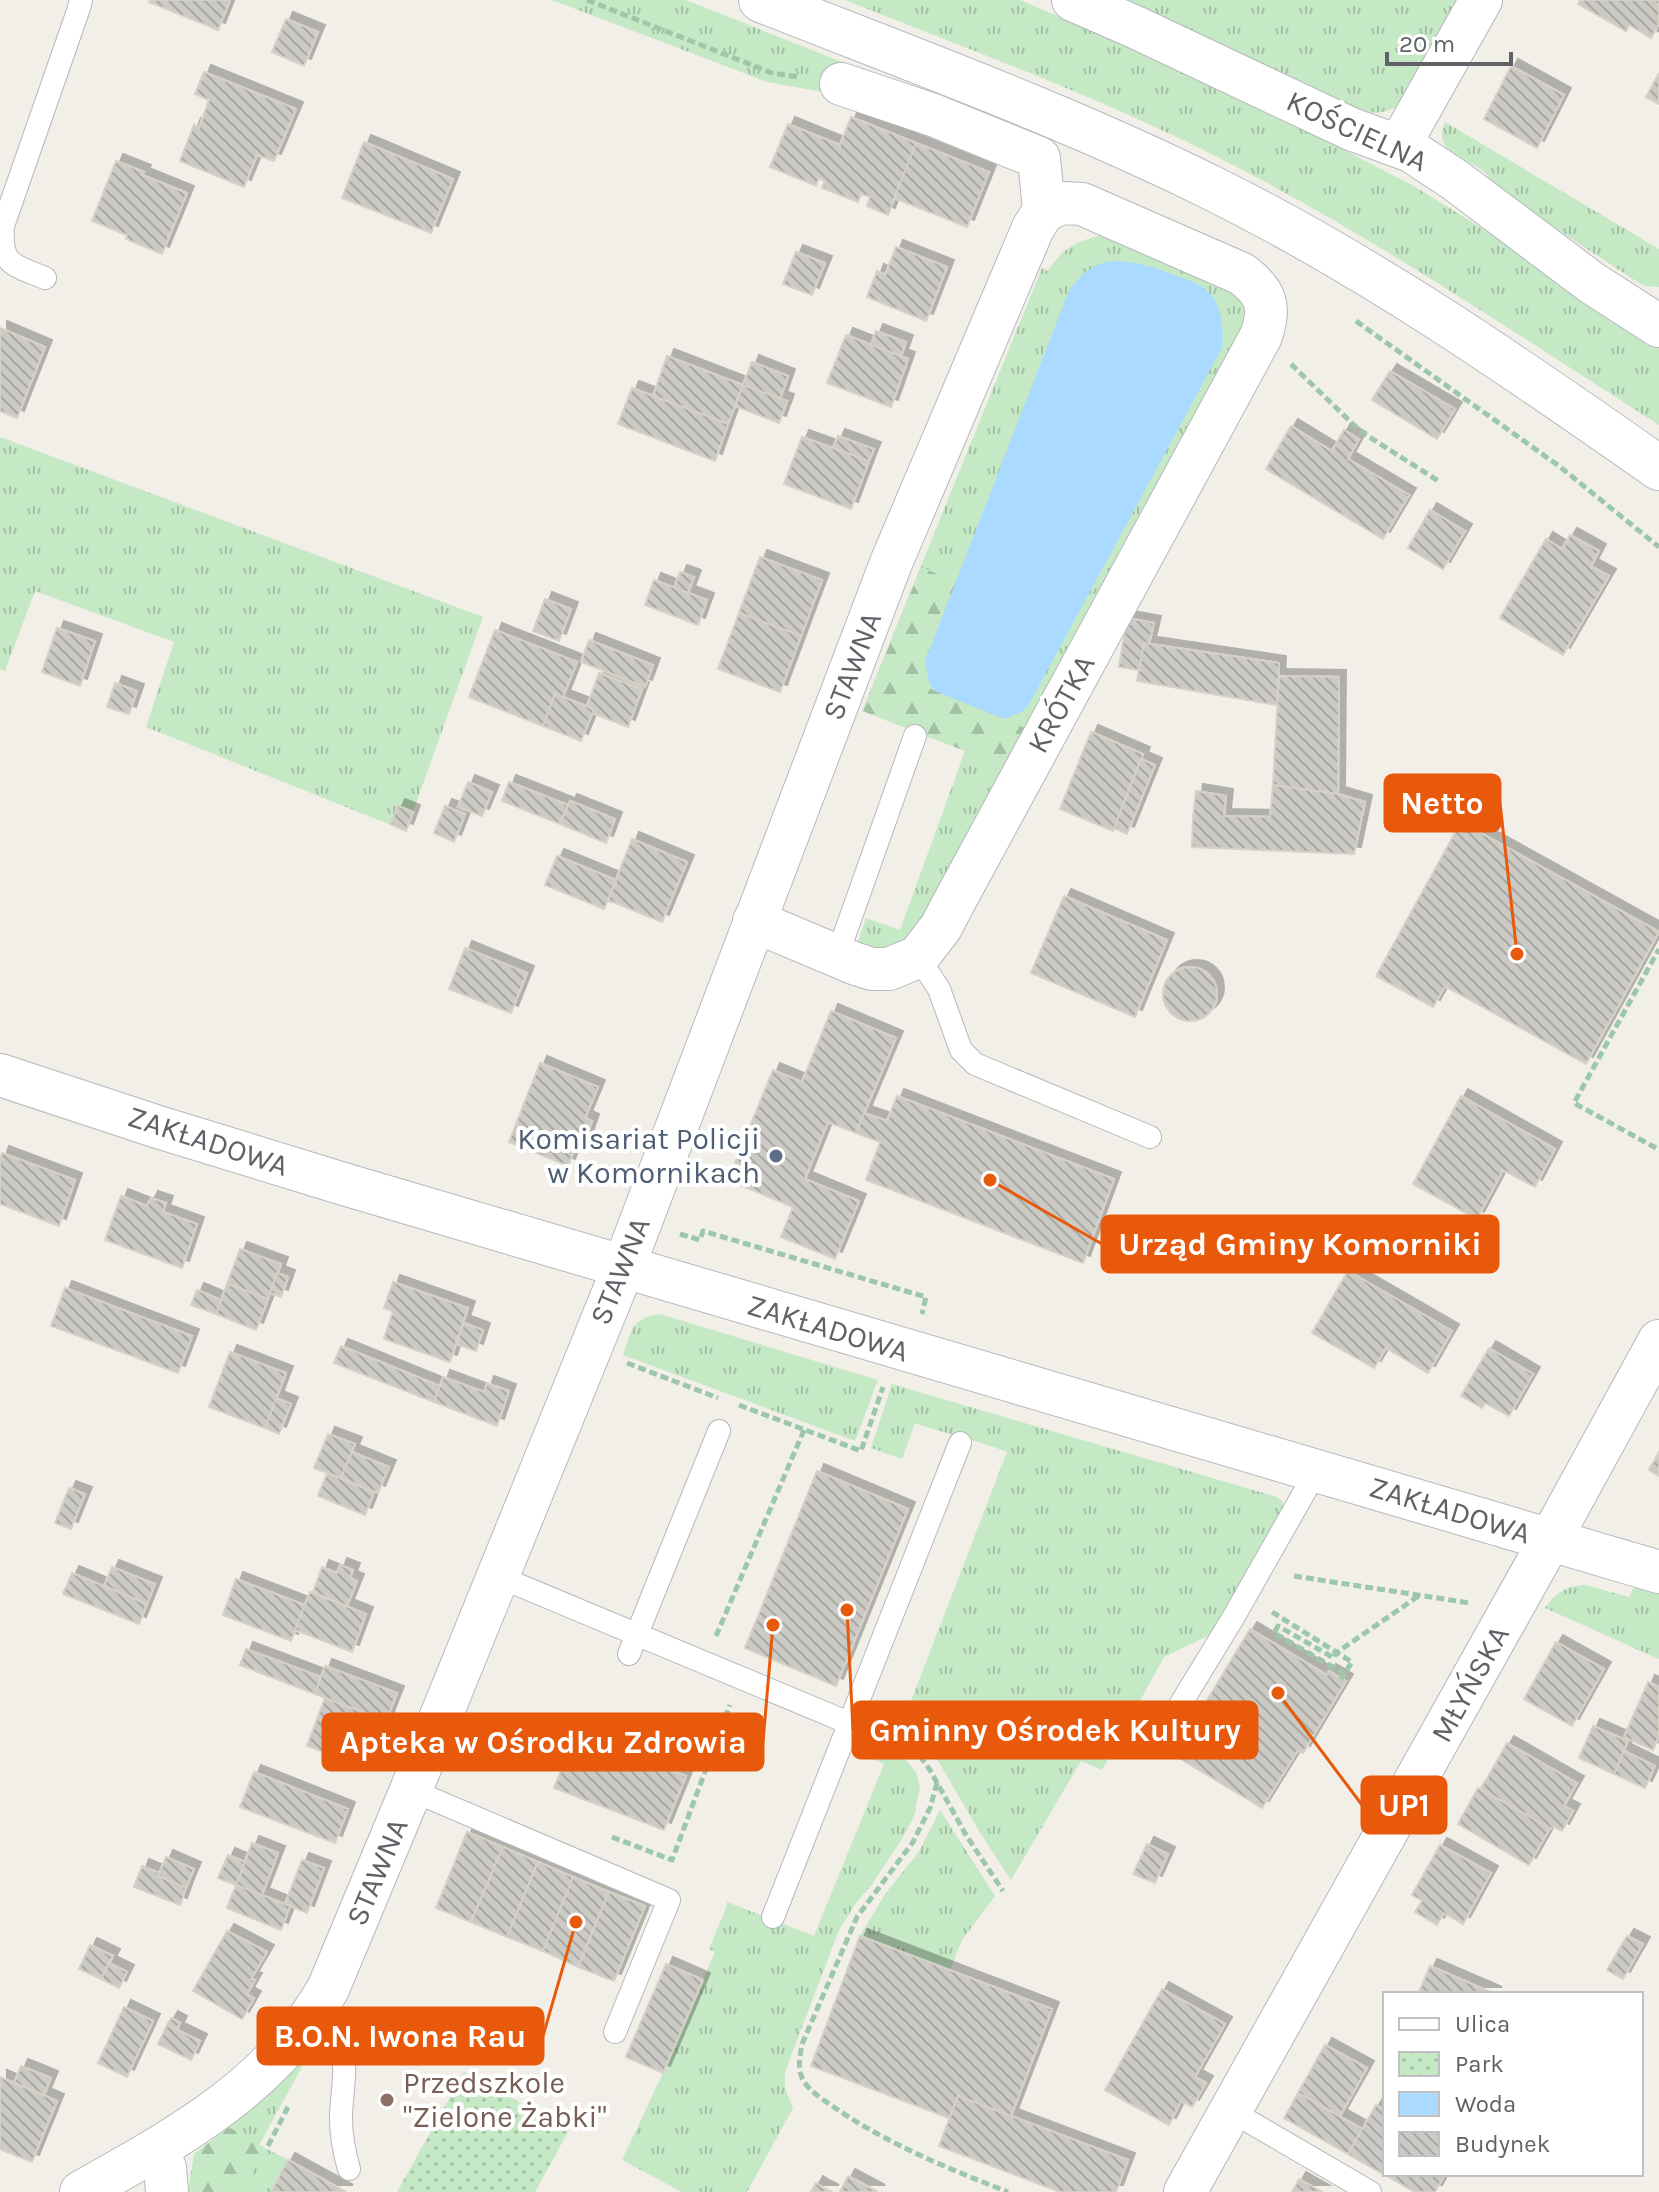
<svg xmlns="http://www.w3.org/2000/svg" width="1659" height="2192" font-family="Karla,sans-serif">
<defs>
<pattern id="grass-tufts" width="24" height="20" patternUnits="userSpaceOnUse" patternTransform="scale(2)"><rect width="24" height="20" fill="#c5e8c5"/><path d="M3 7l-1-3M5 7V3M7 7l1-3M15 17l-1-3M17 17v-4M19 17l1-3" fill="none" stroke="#a3c0a4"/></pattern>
<pattern id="forest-firs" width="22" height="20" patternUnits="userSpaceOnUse" patternTransform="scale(2)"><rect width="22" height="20" fill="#c5e8c5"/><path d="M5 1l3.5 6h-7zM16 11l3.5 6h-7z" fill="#a3c0a4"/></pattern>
<pattern id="park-dots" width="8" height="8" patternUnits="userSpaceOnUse" patternTransform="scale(2)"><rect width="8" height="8" fill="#c5e8c5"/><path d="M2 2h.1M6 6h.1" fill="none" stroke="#a3c0a4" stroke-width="1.8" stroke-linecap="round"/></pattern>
<pattern id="building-back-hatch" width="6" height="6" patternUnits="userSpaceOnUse" patternTransform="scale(2)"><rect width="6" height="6" fill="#cccac5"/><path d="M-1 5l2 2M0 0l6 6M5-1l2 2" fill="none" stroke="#a9a8a4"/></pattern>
<filter id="shadow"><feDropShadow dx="7" dy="-7" stdDeviation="0" flood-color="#0004"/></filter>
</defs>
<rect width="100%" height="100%" fill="#f1efe8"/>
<!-- grass -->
<g fill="url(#grass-tufts)">
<polygon points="552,0 686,0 1048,144 834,94 767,82"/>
<path d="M845,0H1020L1123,44L1284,119L1412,185L1480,227L1659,346V425C1521,337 1386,245 1241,169C1114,102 978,53 845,0Z"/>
<path d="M1122,0H1461L1400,104C1388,113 1376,114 1362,111Z"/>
<path d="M1445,122L1659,249V287L1645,286L1639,283L1493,187C1491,183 1490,178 1487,175C1470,156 1431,157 1445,122Z"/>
<path d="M1103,235L1244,298L1248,321L924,924C905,945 889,955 860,945L858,941L866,918L900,930L965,751L862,711L1042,268L1048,271C1061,249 1078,240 1103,235Z"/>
<polygon points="0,437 483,617 406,831 146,727 174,642 35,591 5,671 0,669"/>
<path d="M660,1314L878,1380L855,1441L623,1355C631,1332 632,1317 660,1314Z"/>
<path d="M892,1384L1277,1497L1282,1501L1284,1508L1214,1633L1164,1657L1102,1770L1081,1761L1011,1880L979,1831L937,1759L917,1734L901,1727L1007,1452C977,1440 946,1434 915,1423L902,1459L871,1448Z"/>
<path d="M1586,1585L1629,1597L1634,1587L1659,1594V1659L1545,1608C1556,1592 1567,1586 1586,1585Z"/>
<polygon points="875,1747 901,1754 916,1772 920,1787 914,1817 903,1837 873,1883 856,1903 839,1930 785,2072 785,2088 793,2108 747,2192 682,2192 622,2160 663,2073 715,1952 709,1949 726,1908 727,1902 814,1936 884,1764 860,1753"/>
<polygon points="940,1810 995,1896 962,1940 950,1970 860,1936 885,1894 919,1852"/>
<polygon points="299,2063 302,2067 259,2145 229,2127"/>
<polygon points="265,2148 288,2160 271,2192 242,2192"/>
</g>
<!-- forest -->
<g fill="url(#forest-firs)">
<polygon points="921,567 957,582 917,683 1029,730 1008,770 965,751 863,711"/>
<polygon points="229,2127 265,2148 242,2192 188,2192 194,2154"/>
</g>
<!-- park -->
<polygon fill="url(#park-dots)" points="464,2072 569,2130 535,2192 397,2192"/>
<!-- water -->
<path fill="#aadaff" d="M1113,261C1134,261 1150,266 1169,273C1179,277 1191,280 1199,285C1222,298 1224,324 1222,348L1028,706L1021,712L1004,719L935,691L929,683L925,661L1068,293C1080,275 1091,264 1113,261Z"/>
<!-- building -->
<g fill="url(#building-back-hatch)" stroke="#d6d1c6" stroke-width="2" filter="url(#shadow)">
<polygon points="150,0 230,0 218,30 149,2"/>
<polygon points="1580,0 1659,0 1659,23 1651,38 1629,25 1626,31 1578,4"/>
<polygon points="286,19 318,32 304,66 272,52"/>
<polygon points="1511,66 1564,95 1537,148 1484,119"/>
<polygon points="204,72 296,109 274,161 257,155 244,187 180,161 194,125 199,128 209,100 195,94"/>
<polygon points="1659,73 1659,104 1646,97"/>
<polygon points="851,117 916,143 888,215 867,206 870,197 861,194 858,202 822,188 825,181 819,178 816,186 770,167 788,124 840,145"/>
<polygon points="364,142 453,179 431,233 342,198"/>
<polygon points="916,143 989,172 967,227 894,198"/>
<polygon points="116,161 144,172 142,175 187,193 162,254 126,239 127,235 92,221"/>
<polygon points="896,247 947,267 926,321 867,297 877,271 885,275"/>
<polygon points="796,252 825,263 812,295 783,284"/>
<polygon points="0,328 45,347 17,418 0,411"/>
<polygon points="876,331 906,342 901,356 871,345"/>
<polygon points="846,335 908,359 891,407 827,383"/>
<polygon points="667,356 743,385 728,424 653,396"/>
<polygon points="752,362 788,376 780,399 743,385"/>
<polygon points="1390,371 1455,409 1437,439 1372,400"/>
<polygon points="743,385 787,401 779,423 735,406"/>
<polygon points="632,388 728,424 715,461 618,424"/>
<polygon points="1291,426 1332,451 1344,430 1359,439 1348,459 1409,495 1383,539 1266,469"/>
<polygon points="838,436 874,449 869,461 833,448"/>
<polygon points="802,437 869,461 851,509 784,484"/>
<polygon points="1430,510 1465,531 1443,569 1408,548"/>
<polygon points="1570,535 1599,551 1591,566 1609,576 1563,655 1500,618 1546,539 1562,549"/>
<polygon points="760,557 822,580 801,636 739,613"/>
<polygon points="680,572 694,577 688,593 674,588"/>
<polygon points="654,580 707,600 698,625 645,605"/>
<polygon points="545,599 571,609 559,641 533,631"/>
<polygon points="739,613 801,636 780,692 718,669"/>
<polygon points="1127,618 1154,623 1149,644 1144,643 1139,670 1119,667"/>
<polygon points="57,628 95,641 80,686 42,672"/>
<polygon points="495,630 577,662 563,697 555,694 543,726 469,697"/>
<polygon points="589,640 653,665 645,687 581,662"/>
<polygon points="1144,643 1279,663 1277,705 1137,681"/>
<polygon points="599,673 642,689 628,727 592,713 594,709 587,706"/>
<polygon points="1279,676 1339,677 1338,794 1273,785"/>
<polygon points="115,683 137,691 129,714 107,707"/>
<polygon points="555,694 594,709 581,741 543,726"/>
<polygon points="1091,732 1143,754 1113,831 1060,809"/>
<polygon points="1141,759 1155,765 1127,834 1114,828"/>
<polygon points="468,782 492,792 482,816 458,807"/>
<polygon points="509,782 568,805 560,824 502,801"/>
<polygon points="1273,785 1338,794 1365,802 1354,854 1192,847 1193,817 1196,791 1226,796 1224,816 1270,817"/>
<polygon points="570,801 615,819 606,843 560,824"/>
<polygon points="398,806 413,812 406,831 390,824"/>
<polygon points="445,806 465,814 454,842 434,833"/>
<polygon points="1461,822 1659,932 1586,1064 1445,986 1433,1007 1376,976"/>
<polygon points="632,839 687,862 662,922 608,900"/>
<polygon points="557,856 616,880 604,909 545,885"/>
<polygon points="1064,896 1167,940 1135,1017 1031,973"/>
<polygon points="465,948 527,973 511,1013 449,989"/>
<circle cx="1190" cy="994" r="27"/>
<polygon points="831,1011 896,1038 856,1133 828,1122 805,1179 859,1201 835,1259 781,1237 793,1207 728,1180 773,1070 802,1082"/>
<polygon points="540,1063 598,1087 585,1118 592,1121 585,1141 578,1139 568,1166 509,1142"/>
<polygon points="897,1096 1114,1179 1083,1263 866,1180 880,1142 856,1133 864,1113 887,1121"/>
<polygon points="1461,1096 1555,1149 1535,1187 1503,1170 1477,1219 1413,1184"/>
<polygon points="2,1153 75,1180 59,1226 0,1204 0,1159"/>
<polygon points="121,1196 147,1206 151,1198 166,1203 163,1212 197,1224 182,1268 105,1240"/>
<polygon points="240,1249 281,1264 268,1299 227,1284"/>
<polygon points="1348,1271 1452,1331 1428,1373 1386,1348 1374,1368 1312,1333"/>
<polygon points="277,1273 288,1277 281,1297 270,1293"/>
<polygon points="393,1282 468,1308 450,1362 384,1339 393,1311 384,1308"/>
<polygon points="227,1284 268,1299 256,1330 216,1314"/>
<polygon points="65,1288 192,1336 178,1373 51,1326"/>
<polygon points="197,1290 221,1300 216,1314 191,1305"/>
<polygon points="464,1323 483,1330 476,1351 456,1344"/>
<polygon points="341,1346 440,1386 434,1402 334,1363"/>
<polygon points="1489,1348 1533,1374 1509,1416 1485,1403 1482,1408 1461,1396"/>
<polygon points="230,1352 286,1373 265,1428 209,1407"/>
<polygon points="443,1377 484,1392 487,1383 509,1391 497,1426 434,1402"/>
<polygon points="276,1398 291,1404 279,1434 265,1428"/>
<polygon points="328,1434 355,1444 341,1478 314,1468"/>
<polygon points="352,1452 389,1467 378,1493 341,1478"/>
<polygon points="1659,1452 1659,1476 1649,1470"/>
<polygon points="817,1471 908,1509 836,1686 745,1648"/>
<polygon points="327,1473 374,1492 365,1515 318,1496"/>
<polygon points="69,1488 85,1494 71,1529 55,1523"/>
<polygon points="340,1565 353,1570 350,1578 357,1581 347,1606 313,1592 322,1567 337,1573"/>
<polygon points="112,1567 155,1584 147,1604 104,1586"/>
<polygon points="72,1573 147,1604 139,1624 63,1594"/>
<polygon points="236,1579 305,1605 291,1641 223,1615"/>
<polygon points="310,1592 366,1614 352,1652 295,1630"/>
<polygon points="1250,1629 1327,1675 1329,1671 1346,1681 1303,1753 1298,1750 1262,1808 1174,1755"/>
<polygon points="1556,1642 1604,1669 1572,1726 1524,1699"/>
<polygon points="246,1649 321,1677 315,1694 240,1665"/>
<polygon points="325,1666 397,1693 386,1721 315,1694"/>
<polygon points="1648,1682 1659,1687 1659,1736 1653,1750 1624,1737"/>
<polygon points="325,1698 376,1717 358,1765 307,1746"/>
<polygon points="1593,1726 1628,1741 1614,1774 1579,1758"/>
<polygon points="576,1733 686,1776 664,1830 554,1788"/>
<polygon points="1507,1743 1577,1783 1564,1806 1573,1811 1562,1831 1553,1826 1551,1829 1481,1789"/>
<polygon points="1624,1751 1655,1766 1645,1788 1614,1774"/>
<polygon points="254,1772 348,1809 335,1843 240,1807"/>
<polygon points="1478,1788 1550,1828 1529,1865 1458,1824"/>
<polygon points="467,1832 503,1847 471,1922 436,1908"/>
<polygon points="252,1843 278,1853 262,1895 236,1885"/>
<polygon points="1147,1844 1168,1854 1155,1883 1133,1874"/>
<polygon points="1440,1845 1491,1873 1463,1924 1444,1913 1437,1925 1415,1912 1422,1901 1412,1895"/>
<polygon points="503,1847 538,1862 507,1937 471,1922"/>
<polygon points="228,1855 245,1862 236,1885 218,1878"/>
<polygon points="166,1857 194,1869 186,1888 158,1876"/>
<polygon points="302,1860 324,1868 307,1913 285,1904"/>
<polygon points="538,1862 573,1877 543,1951 507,1937"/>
<polygon points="142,1866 159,1873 158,1876 186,1888 180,1905 134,1887"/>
<polygon points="573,1877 609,1892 578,1967 543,1951"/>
<polygon points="236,1885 290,1906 281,1930 227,1908"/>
<polygon points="609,1892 645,1906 614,1981 578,1967"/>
<polygon points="227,1931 267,1952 251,1979 255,1980 247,1994 254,1998 242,2019 193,1991"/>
<polygon points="860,1936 1052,2009 1011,2116 958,2096 949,2118 811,2066"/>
<polygon points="1627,1936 1643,1944 1623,1979 1607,1970"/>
<polygon points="90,1945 113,1956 101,1979 79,1969"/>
<polygon points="109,1963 127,1972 119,1988 101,1979"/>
<polygon points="666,1964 703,1980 663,2073 626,2057"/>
<polygon points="1430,1966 1495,1994 1418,1994"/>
<polygon points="1162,1989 1225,2024 1195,2077 1206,2083 1192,2107 1181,2101 1169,2125 1105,2090"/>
<polygon points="124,2007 153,2021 127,2077 98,2063"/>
<polygon points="171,2018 180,2023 177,2029 167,2025"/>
<polygon points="167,2025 200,2041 191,2060 158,2044"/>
<polygon points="1325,2045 1367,2068 1340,2116 1298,2093"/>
<polygon points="21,2066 51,2078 44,2095 14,2083"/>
<polygon points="0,2077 57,2101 32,2162 0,2149"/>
<polygon points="1298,2093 1362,2129 1348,2154 1284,2118"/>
<polygon points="958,2096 1128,2160 1116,2192 1060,2192 939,2146"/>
<polygon points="1376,2105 1385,2110 1385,2174 1445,2174 1435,2192 1415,2192 1348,2154"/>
<polygon points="288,2160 346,2192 271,2192"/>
<polygon points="848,2176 878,2192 840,2192"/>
<polygon points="1299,2179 1322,2192 1292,2192"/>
<polygon points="816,2183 822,2187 832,2192 811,2192"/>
</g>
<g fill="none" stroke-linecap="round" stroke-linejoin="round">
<defs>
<g id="lane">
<path d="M45,278C14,265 0,266 3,226L78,11L81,0"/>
<polyline points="837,956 915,736"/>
<polyline points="918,957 939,989 961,1050 975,1064 1150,1137"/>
<polyline points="497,1576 849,1723 893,1739"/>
<polyline points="629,1654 719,1431"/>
<polyline points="1158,1741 1233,1618 1317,1470"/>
<polyline points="411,1790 669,1900 615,2032"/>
<polyline points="773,1917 960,1443"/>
<path d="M312,2015C357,2049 342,2071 341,2118C341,2136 344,2152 349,2169"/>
<polyline points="1231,2111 1370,2192"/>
</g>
<g id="street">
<polyline points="1073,0 1135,27 1351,129 1411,151 1455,180 1592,283 1659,326"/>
<polyline points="1399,146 1481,0"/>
<path d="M754,921L856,964L872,969H889L918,957L941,927L953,904L1261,336C1271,307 1267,293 1242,274L1082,204L1062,203L1044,211"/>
<polyline points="0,1075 158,1127 347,1185 1659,1572"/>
<polyline points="157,2149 165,2168 167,2192"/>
<path d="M81,2192C177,2138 271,2088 328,1989L411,1790L624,1266L891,563L1033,228L1044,211L1039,158L933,115L841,84"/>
<polyline points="1185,2192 1550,1540 1659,1341"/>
</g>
<path id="secondary" d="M761,0C913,60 1067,116 1214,189C1371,267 1515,367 1659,468"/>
</defs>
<!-- lane casing -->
<use href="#lane" stroke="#b5b8bc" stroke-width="24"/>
<!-- street casing -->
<use href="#street" stroke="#b5b8bc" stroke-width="44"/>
<!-- secondary casing -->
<use href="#secondary" stroke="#b6babf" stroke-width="46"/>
<!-- path -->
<g stroke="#9cc7a9" stroke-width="5" stroke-dasharray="8 4" stroke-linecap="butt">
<polyline points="587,0 772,73 800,77"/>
<polyline points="1356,321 1559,466 1659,547"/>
<polyline points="1291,364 1360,431 1440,482"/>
<polyline points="1656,1148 1574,1103 1659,949"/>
<polyline points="680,1234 700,1240 703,1231 926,1297 922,1314"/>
<polyline points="627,1363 718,1398"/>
<polyline points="739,1405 861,1451 883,1387"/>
<polyline points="1294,1576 1470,1603"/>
<polyline points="1272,1612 1352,1662 1341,1679"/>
<polyline points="716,1636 804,1430"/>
<polyline points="1345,1674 1274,1633 1278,1626 1334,1658 1336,1653 1420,1595"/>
<polyline points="920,1756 930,1770 966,1835 1003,1891"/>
<path d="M937,1783L930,1808L913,1842L857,1917L802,2044C800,2056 797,2068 803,2080C810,2092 824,2100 835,2108C890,2145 947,2168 1008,2192"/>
<polyline points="612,1837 672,1860 730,1705"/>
<polyline points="268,2146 288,2107"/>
</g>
<!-- lane -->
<use href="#lane" stroke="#fff" stroke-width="22"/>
<!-- street -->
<use href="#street" stroke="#fff" stroke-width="42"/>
<!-- secondary -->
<use href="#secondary" stroke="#fff" stroke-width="44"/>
</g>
<!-- markers -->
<circle fill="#5c6f8a" stroke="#fff" stroke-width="3" cx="776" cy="1156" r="8"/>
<circle fill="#8d6e63" stroke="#fff" stroke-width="3" cx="387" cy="2100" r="8"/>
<g text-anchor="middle" stroke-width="8" stroke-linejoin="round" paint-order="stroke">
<!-- street labels -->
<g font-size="30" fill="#5f6368" stroke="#fff">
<text transform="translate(1357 131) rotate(25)" y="10">KOŚCIELNA</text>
<text transform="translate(852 666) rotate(-69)" y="10">STAWNA</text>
<text transform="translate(1061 704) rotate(-61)" y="10">KRÓTKA</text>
<text transform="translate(208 1141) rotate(18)" y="10">ZAKŁADOWA</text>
<text transform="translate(620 1271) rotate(-68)" y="10">STAWNA</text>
<text transform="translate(828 1328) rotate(17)" y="10">ZAKŁADOWA</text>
<text transform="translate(1450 1510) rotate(17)" y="10">ZAKŁADOWA</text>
<text transform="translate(1470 1684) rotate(-61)" y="10">MŁYŃSKA</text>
<text transform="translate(377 1872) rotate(-67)" y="10">STAWNA</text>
</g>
<!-- service labels -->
<g font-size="30" fill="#4e5e75" stroke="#fff" text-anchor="end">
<text x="760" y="1149">Komisariat Policji<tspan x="760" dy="34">w Komornikach</tspan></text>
</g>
<!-- education labels -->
<g font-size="30" fill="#785e54" stroke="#fff" text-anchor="start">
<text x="403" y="2093">Przedszkole<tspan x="403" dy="34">"Zielone Żabki"</tspan></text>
</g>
</g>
<!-- callouts -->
<path fill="none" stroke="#e8590c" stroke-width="3" d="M1517 954L1500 803M990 1180L1102 1244M847 1610L853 1730M773 1625L763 1742M1278 1693L1362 1805M576 1922L543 2036"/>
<g fill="#e8590c" stroke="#fff" stroke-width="3">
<circle cx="1517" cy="954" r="8"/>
<circle cx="990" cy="1180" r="8"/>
<circle cx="847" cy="1610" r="8"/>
<circle cx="773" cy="1625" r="8"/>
<circle cx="1278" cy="1693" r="8"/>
<circle cx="576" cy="1922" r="8"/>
</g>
<g fill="#e8590c" stroke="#e8590c" stroke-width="3">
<rect x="1385" y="775" width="115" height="56" rx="8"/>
<rect x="1102" y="1216" width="396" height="56" rx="8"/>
<rect x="853" y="1702" width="404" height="56" rx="8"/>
<rect x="323" y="1714" width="440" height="56" rx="8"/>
<rect x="1362" y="1777" width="84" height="56" rx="8"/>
<rect x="258" y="2008" width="285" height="56" rx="8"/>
</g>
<g font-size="32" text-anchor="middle" font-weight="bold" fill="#fff">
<text x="1442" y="814">Netto</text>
<text x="1300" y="1255">Urząd Gminy Komorniki</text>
<text x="1055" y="1741">Gminny Ośrodek Kultury</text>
<text x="543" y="1753">Apteka w Ośrodku Zdrowia</text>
<text x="1404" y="1816">UP1</text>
<text x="400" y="2047">B.O.N. Iwona Rau</text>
</g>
<!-- legend -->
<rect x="1383" y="1992" width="260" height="184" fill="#ffffff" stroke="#bfc1c3" stroke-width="2"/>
<rect x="1399" y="2018" width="40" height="12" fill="#ffffff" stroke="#bfc1c3" stroke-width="2"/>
<text x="1455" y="2032" font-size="24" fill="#5f6368">Ulica</text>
<rect x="1399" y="2052" width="40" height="24" fill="url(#park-dots)" stroke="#bfc1c3" stroke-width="2"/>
<text x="1455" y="2072" font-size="24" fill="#5f6368">Park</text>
<rect x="1399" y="2092" width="40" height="24" fill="#aadaff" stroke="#bfc1c3" stroke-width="2"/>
<text x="1455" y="2112" font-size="24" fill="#5f6368">Woda</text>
<rect x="1399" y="2132" width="40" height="24" fill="url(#building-back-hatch)" stroke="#bfc1c3" stroke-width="2"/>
<text x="1455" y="2152" font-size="24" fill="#5f6368">Budynek</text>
<!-- scale -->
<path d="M1387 52v12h124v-12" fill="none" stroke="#5f6368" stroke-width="4"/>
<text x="1399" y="52" font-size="24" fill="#5f6368" stroke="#ffffff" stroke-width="6" paint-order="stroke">20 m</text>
</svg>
